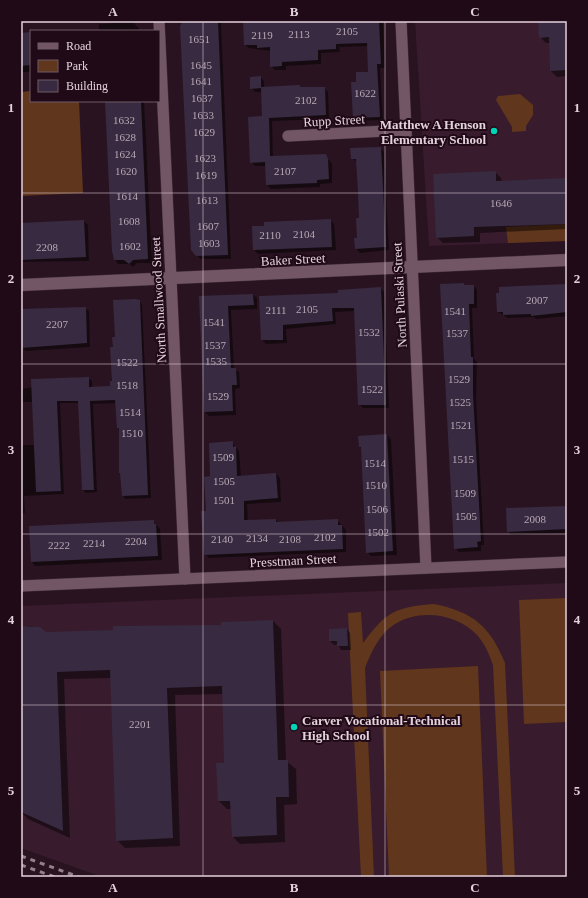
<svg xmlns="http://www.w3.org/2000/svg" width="588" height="898" font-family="Georgia,serif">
<rect width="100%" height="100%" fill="#2a1321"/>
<!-- built -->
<g fill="#381b2c">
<polygon points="415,21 567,21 567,241 429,246"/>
<polygon points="567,583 567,877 102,877 21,848 21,606"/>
</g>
<!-- green -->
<g fill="#60361c">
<polygon points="31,91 31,101 79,101 83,193 21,196 21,92"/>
<polygon points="520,94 533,105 533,115 526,126 526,131 512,132 512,127 496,100 498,96"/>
<polygon points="567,224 567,241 508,243 506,227"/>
<polygon points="567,598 567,722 524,724 519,600"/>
<path d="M434,604C473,612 490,626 505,663L515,877H503L493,665C489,654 485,644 477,635C458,614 420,608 395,624C380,633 371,652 365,668L374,877H361L348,613L361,612L363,643C386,612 395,607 434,604Z"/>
<polygon points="478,666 487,877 389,877 380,671"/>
</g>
<!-- shadow -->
<g fill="#0007">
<polygon points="184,21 221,22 231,259 201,259 196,255"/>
<polygon points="260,21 379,21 383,24 385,68 380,68 383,120 357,121 354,117 357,83 369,73 368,46 339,47 340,52 321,53 321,64 286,66 286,70 275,70 271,66 271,51 249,48 245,45"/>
<polygon points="539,21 567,21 567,99 566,76 557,77 551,71 550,43 546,43 540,37"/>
<polygon points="133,22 141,31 99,31 99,24"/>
<polygon points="31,33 31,72 22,72 21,34"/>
<polygon points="260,77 264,81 264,88 324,88 328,92 329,119 272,121 273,157 325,155 332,164 332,183 320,184 320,187 271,189 267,185 266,166 255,166 251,162 263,117 262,92 255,92 251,88"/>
<polygon points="106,101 144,101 152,263 137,263 133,267 129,264 118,264 115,260"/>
<polygon points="380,148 384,152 389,250 360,253 356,249 360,219 357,162 352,158"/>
<polygon points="495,172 501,178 502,182 567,179 567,229 480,233 480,242 443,243 437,237"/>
<polygon points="330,220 334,224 336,250 258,254 254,250"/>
<polygon points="84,221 88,225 89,261 21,262 21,224"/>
<polygon points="442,285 474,286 477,290 477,308 472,308 474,359 477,362 476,398 484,545 481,545 481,551 459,552 455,548"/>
<polygon points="567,285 567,316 536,319 534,317 508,318 498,312"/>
<polygon points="380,288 384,292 389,408 363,408 359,404 355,311 335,312 336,324 286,329 287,343 266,344 262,340 260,297 339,294"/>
<polygon points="253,295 257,298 257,309 231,310 234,369 239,372 240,388 235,389 236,415 209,416 205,412 200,297"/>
<polygon points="139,301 142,304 151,498 126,499 123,496 117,403 93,404 97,492 86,493 83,490 79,403 60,403 64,494 24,496 25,513 21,514 21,445 35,445 33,402 21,402 21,389 88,378 92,381 92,388 111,387 116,338"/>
<polygon points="85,308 89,311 90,347 26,351 22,347 21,310"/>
<polygon points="387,435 391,439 397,555 371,556 367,552 362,449 360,447"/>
<polygon points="232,442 239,451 241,476 276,474 280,478 281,502 247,504 248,521 276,520 279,523 337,520 346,530 346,552 209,558 205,554 211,477"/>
<polygon points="567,506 567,533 511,535 508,531"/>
<polygon points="153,521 160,529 162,560 35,566 32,562 30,527"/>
<polygon points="273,621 281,629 286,761 296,769 297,804 284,805 285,842 240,844 232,836 232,809 227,809 219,801 226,764 223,694 175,695 180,846 125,848 117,840 111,678 64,679 70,838 28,819 21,812 21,628 31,626 39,628 45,633 222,626"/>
<polygon points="347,629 350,633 351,650 341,650 338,644 334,645 330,641"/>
</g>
<!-- building -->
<g fill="#382a41">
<polygon points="183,21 218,21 228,255 196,256 191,250 180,26"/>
<polygon points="243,21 379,21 381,64 377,64 380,117 353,118 351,82 356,82 356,72 368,72 367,43 336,44 336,49 318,50 318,60 282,62 282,66 270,67 270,47 257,48 257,45 244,45"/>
<polygon points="538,21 565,21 567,70 550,71 549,37 539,38"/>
<polygon points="31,32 31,65 21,66 21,33"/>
<polygon points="261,76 261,87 300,85 300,87 325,87 326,115 269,118 270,156 326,154 328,159 329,179 317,180 317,183 266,185 265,162 250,163 248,117 262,116 261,88 250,89 250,77"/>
<polygon points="105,101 141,101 148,259 133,260 129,264 124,260 114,260 112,251"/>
<polygon points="381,147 386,247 355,249 354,238 357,238 356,218 359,218 358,192 356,159 351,159 350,148"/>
<polygon points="496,171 496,181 567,178 567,224 474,227 474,236 436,238 433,174"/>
<polygon points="331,219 332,247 253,250 252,226 264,226 264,222"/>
<polygon points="84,220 86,257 21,260 21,223"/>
<polygon points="464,283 464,285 474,285 474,304 469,304 471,357 473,357 473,393 481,541 477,542 478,547 454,549 440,284"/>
<polygon points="567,284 567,312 531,316 531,314 503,315 503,312 497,312 496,293 499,293 499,287"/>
<polygon points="381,287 386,405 358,405 354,308 332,308 333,321 283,325 283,340 261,340 259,296 338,293 338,290"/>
<polygon points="253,294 254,305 228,306 231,368 236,368 237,385 232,385 233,411 204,412 199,296"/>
<polygon points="135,299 140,300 148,495 122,496 120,473 119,473 119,428 117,428 115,400 90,401 94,490 82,490 78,401 57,401 61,491 36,492 31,379 89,377 89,387 110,386 110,381 112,381 110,347 113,347 112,337 115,337 113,300"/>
<polygon points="86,307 87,343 21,348 21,309"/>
<polygon points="387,434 393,551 366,553 361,447 359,447 358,436"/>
<polygon points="233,441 233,447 236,446 237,476 276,473 278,498 244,501 244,520 276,519 276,522 338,519 338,525 342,525 343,549 204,555 201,511 206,511 204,477 210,476 209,443"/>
<polygon points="567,506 567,529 507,532 506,508"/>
<polygon points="154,520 154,524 156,524 158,556 31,562 29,526"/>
<polygon points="273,620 278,760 288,760 289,797 276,797 277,835 232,837 230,801 218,801 216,763 224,763 222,686 167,688 173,838 116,841 110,670 57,672 63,831 21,812 21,626 40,627 46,632 113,630 113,626 221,625 221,622"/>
<polygon points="347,628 348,646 337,646 337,641 329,641 329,629"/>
</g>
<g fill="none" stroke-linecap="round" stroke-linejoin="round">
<defs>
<g id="minor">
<polyline points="159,21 185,579"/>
<polyline points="401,21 426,568"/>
<polyline points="288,136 405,130"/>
<polyline points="21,586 567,562"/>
</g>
<polyline id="tertiary" points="21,285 567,260"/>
</defs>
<!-- minor casing -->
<use href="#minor" stroke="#402f38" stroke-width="12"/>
<!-- tertiary casing -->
<use href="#tertiary" stroke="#402f38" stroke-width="13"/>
<!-- minor -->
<use href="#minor" stroke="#735666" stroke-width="11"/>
<!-- tertiary -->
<use href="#tertiary" stroke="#735666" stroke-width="12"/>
<!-- rail -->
<g stroke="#94808b" stroke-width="3" stroke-dasharray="5 5" stroke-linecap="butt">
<polyline points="21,856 79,877"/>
<polyline points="21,865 55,877"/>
</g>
</g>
<!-- grid -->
<path fill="none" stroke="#e3d2db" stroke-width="1" stroke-opacity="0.55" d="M203,21V877M385,21V877M21,193H567M21,364H567M21,534H567M21,705H567"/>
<!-- markers -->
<g fill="#00d5b7" stroke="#200a17" stroke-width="1.5">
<circle cx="494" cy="131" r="4"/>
<circle cx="294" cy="727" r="4"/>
</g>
<g text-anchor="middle" stroke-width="4" stroke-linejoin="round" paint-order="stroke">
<!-- number labels -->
<g font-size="11" fill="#b8a8b4">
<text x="347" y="35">2105</text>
<text x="299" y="38">2113</text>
<text x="262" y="39">2119</text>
<text x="199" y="43">1651</text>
<text x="201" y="69">1645</text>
<text x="201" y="85">1641</text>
<text x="365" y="97">1622</text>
<text x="202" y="102">1637</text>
<text x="306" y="104">2102</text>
<text x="203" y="119">1633</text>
<text x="124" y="124">1632</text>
<text x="204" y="136">1629</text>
<text x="125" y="141">1628</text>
<text x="125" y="158">1624</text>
<text x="205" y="162">1623</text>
<text x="126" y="175">1620</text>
<text x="285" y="175">2107</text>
<text x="206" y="179">1619</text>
<text x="127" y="200">1614</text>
<text x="207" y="204">1613</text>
<text x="501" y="207">1646</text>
<text x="129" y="225">1608</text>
<text x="208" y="230">1607</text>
<text x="304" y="238">2104</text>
<text x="270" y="239">2110</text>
<text x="209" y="247">1603</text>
<text x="130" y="250">1602</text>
<text x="47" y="251">2208</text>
<text x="537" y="304">2007</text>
<text x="307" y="313">2105</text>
<text x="276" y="314">2111</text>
<text x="455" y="315">1541</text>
<text x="214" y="326">1541</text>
<text x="57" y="328">2207</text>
<text x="369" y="336">1532</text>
<text x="457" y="337">1537</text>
<text x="215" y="349">1537</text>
<text x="216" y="365">1535</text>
<text x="127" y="366">1522</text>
<text x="459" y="383">1529</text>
<text x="127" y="389">1518</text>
<text x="372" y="393">1522</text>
<text x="218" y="400">1529</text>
<text x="460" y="406">1525</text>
<text x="130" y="416">1514</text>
<text x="461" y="429">1521</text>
<text x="132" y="437">1510</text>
<text x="223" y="461">1509</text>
<text x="463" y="463">1515</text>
<text x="375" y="467">1514</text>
<text x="224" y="485">1505</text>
<text x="376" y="489">1510</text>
<text x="465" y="497">1509</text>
<text x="224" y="504">1501</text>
<text x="377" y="513">1506</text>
<text x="466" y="520">1505</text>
<text x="535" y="523">2008</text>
<text x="378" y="536">1502</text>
<text x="325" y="541">2102</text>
<text x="257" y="542">2134</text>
<text x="222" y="543">2140</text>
<text x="290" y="543">2108</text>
<text x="136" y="545">2204</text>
<text x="94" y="547">2214</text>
<text x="59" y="549">2222</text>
<text x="140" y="728">2201</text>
</g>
<!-- street labels -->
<g font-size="13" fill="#e3d2db" stroke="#200a17">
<text transform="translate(334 120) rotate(-3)" y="5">Rupp Street</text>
<text transform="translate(293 259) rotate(-3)" y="5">Baker Street</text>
<text transform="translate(399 295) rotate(-93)" y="5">North Pulaski Street</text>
<text transform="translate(158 300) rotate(-93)" y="5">North Smallwood Street</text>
<text transform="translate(293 560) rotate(-3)" y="5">Presstman Street</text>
</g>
<!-- poi labels -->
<g font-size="13" font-weight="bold" fill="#e3d2db" stroke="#200a17" text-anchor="end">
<text x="486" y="129">Matthew A Henson<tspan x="486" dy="15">Elementary School</tspan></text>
<text x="302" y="725" text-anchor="start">Carver Vocational-Technical<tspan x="302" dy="15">High School</tspan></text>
</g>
</g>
<!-- border -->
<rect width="588" height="898" fill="none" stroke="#200a17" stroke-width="44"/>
<!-- legend -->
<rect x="30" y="30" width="130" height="72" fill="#200a17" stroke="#6e5a65"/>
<rect x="38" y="43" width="20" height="6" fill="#735666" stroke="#6e5a65"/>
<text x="66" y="50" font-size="12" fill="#e3d2db">Road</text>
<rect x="38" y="60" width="20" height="12" fill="#60361c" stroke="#6e5a65"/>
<text x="66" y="70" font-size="12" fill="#e3d2db">Park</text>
<rect x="38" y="80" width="20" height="12" fill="#382a41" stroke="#6e5a65"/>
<text x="66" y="90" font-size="12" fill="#e3d2db">Building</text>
<rect x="22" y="22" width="544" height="854" fill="none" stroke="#e3d2db" stroke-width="1.5"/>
<g font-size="13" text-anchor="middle" font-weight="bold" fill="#e3d2db">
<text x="113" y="16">A</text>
<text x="294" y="16">B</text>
<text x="475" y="16">C</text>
<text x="11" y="112">1</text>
<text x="577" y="112">1</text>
<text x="11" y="283">2</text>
<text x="577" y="283">2</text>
<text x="11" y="454">3</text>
<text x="577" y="454">3</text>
<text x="11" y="624">4</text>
<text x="577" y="624">4</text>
<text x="11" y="795">5</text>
<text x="577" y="795">5</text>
<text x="113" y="892">A</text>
<text x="294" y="892">B</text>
<text x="475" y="892">C</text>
</g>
</svg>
